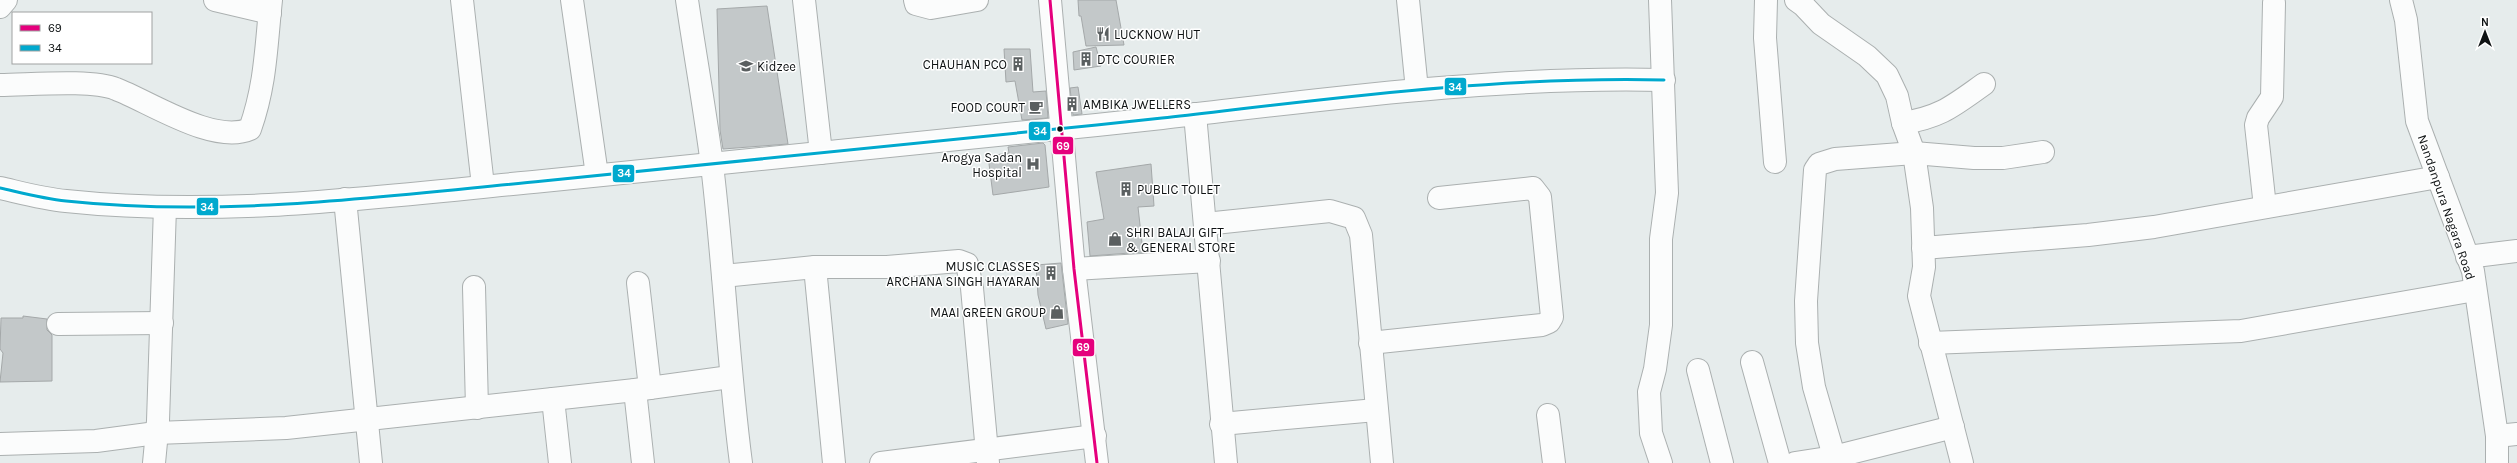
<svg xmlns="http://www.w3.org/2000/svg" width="2517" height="463" font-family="Karla,sans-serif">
<rect width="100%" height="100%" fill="#e6ecec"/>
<!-- building -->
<g fill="#c3c8c9" stroke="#a4a8a9">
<polygon points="1078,0 1116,0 1124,45 1086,46 1081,16 1079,16"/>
<polygon points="767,6 788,144 723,149 720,130 717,9"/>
<polygon points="1096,47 1101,66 1074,70 1073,52"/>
<polygon points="1004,49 1030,49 1033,92 1046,91 1048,118 1022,120 1015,81 1006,82"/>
<polygon points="1078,87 1082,114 1073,115 1070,88"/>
<polygon points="1043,143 1045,145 1049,187 993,195 988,156 1009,153 1008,147"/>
<polygon points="1151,164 1154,206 1138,207 1143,252 1090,256 1087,222 1104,219 1096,172"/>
<polygon points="1061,263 1068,324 1046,329 1038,295 1036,265"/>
<polygon points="23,316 47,319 47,330 52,335 52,381 0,382 3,353 0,349 1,318 23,318"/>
</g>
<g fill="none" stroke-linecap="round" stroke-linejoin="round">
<defs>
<g id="minor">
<polyline points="215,0 270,13"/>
<polyline points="462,0 483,186"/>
<polyline points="572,0 597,175"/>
<path d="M687,0C695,55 705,110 712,165C724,264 728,364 741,463"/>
<polyline points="804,0 821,153"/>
<polyline points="915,0 916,4 931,8 977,0"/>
<polyline points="1050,0 1074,269 1097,463"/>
<polyline points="1408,0 1417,90"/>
<polyline points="1660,0 1667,193 1661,239 1661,325 1655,369 1649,392 1651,433 1661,463"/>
<polyline points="1766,0 1765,38 1775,162"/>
<polyline points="1796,0 1803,5 1821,24 1867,56 1887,75 1897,96 1903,123 1914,153 1922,208 1924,267 1919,296 1962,463"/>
<polyline points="2401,0 2406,20 2417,121 2473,271 2497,436 2497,463"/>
<polyline points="0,7 6,0"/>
<path d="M0,85C28,85 92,79 116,89C150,102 214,145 250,129C266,84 266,46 271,0"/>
<polyline points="1195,114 1226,463"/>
<path d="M1903,123C1941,117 1953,106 1984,84"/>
<path d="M0,188C22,193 44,199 66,201C225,218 385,196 543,181C750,161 956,140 1162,118C1328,99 1496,76 1664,80"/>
<polyline points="345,199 371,463"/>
<polyline points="2265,207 2256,125 2258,118 2272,97 2274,3"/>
<polyline points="1205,224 1330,211 1354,218 1361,235 1382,463"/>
<polyline points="1923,248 2088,235 2154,227 2438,177"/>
<polyline points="2467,257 2517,251"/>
<polyline points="815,267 834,463"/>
<polyline points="1074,269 1209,261"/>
<polyline points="723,276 815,267 887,267 959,261 967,264 972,288 988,463"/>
<polyline points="638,283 650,388"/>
<polyline points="474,287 477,408"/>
<polyline points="58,324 162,323"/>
<polyline points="1370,343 1542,325 1549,322 1552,317 1540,197 1533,188 1439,198"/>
<polyline points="1930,343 2241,331 2475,290"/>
<polyline points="1752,362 1780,463"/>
<polyline points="1698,370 1722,463"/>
<polyline points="635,390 643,463"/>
<polyline points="553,399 560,463"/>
<polyline points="1548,415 1554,463"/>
<polyline points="1221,424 1376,410"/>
<polyline points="2497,436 2517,434"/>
<polyline points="0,444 96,441 156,433 286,428 635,390 730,377"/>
<polyline points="154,463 158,421 165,207"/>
<polyline points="881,463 1095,436"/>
<polyline points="1795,463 1834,457 1953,427"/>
<polyline points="1836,463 1814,387 1807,343 1806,301 1815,170 1819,164 1835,159 1914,153 1974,158 2003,158 2043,152"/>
</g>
</defs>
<!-- minor casing -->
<use href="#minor" stroke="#abb0b0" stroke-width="24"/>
<!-- minor -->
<use href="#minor" stroke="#fbfcfc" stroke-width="22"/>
<defs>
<polyline id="bus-1" points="1050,0 1074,269 1097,463"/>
<path id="bus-2" d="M0,188C22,193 44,199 66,201C225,218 385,196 543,181C750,161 956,140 1162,118C1328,99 1496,76 1664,80"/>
</defs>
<!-- bus-1 casing -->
<use href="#bus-1" stroke="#fff" stroke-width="6"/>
<!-- bus-2 casing -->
<use href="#bus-2" stroke="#fff" stroke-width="6"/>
<!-- bus-1 -->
<use href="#bus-1" stroke="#e5007d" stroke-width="3"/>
<!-- bus-2 -->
<use href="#bus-2" stroke="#00a9ce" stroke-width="3"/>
</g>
<!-- icons -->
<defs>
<symbol id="restaurant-bare" viewBox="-9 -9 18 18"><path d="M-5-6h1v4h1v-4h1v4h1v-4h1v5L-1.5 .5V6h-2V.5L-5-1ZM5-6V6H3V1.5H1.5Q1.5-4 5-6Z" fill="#5a5f60" stroke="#fff" stroke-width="2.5" paint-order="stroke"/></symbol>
<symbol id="building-bare" viewBox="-9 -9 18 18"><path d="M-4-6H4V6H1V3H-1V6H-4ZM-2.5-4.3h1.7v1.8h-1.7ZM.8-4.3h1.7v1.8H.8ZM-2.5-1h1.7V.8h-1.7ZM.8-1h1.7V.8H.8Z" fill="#5a5f60" stroke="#fff" stroke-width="2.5" paint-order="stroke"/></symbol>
<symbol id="school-bare" viewBox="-9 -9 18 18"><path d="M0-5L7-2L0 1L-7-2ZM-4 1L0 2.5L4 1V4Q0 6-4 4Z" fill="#5a5f60" stroke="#fff" stroke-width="2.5" paint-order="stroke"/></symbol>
<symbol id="cafe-bare" viewBox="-9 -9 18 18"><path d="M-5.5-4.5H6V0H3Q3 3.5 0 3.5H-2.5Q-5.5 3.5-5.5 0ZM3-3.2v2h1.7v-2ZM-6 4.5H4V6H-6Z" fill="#5a5f60" stroke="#fff" stroke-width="2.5" paint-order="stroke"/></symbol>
<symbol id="hospital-bare" viewBox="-9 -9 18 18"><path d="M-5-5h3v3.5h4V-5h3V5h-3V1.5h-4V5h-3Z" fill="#5a5f60" stroke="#fff" stroke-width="2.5" paint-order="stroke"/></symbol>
<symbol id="shop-bare" viewBox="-9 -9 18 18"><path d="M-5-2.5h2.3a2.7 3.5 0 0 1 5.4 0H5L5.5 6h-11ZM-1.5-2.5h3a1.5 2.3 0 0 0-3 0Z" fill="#5a5f60" stroke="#fff" stroke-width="2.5" paint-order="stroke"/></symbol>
</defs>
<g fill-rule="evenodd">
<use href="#restaurant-bare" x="1093" y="24" width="20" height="20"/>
<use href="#building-bare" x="1076" y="49" width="20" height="20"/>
<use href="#building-bare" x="1008" y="54" width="20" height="20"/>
<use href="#school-bare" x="736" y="56" width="20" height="20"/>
<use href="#building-bare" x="1062" y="94" width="20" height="20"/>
<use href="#cafe-bare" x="1026" y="97" width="20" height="20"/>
<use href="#hospital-bare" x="1023" y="154" width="20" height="20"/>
<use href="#building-bare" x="1116" y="179" width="20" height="20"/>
<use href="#shop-bare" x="1105" y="229" width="20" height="20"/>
<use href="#building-bare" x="1041" y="263" width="20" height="20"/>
<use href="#shop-bare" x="1047" y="302" width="20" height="20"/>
</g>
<!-- markers -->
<circle fill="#0f1314" stroke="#fff" stroke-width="1.5" cx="1060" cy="129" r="3.5"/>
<g text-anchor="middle" stroke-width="3" stroke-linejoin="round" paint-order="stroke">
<!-- poi labels -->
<g font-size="13" fill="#0f1314" stroke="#fff" text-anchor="start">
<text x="1114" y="39">LUCKNOW HUT</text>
<text x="1097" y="64">DTC COURIER</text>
<text x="1007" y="69" text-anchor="end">CHAUHAN PCO</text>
<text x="757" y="71">Kidzee</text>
<text x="1083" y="109">AMBIKA JWELLERS</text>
<text x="1025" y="112" text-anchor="end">FOOD COURT</text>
<text x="1022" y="162" text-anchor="end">Arogya Sadan<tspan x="1022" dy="15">Hospital</tspan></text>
<text x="1137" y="194">PUBLIC TOILET</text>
<text x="1126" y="237">SHRI BALAJI GIFT<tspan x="1126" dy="15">&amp; GENERAL STORE</tspan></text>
<text x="1040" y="271" text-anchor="end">MUSIC CLASSES<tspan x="1040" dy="15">ARCHANA SINGH HAYARAN</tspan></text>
<text x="1046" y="317" text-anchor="end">MAAI GREEN GROUP</text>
</g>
<!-- street labels -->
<g font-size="13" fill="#0f1314" stroke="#fff">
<text transform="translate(2447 207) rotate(71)" y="5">Nandanpura Nagara Road</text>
</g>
</g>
<g stroke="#fff" stroke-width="1.5">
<rect x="1444" y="77" width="23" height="19" rx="4" fill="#00a9ce"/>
<rect x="1028" y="121" width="23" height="20" rx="4" fill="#00a9ce"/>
<rect x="1052" y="136" width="22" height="19" rx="4" fill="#e5007d"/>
<rect x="612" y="164" width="23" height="19" rx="4" fill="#00a9ce"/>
<rect x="196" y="197" width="23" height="19" rx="4" fill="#00a9ce"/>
<rect x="1072" y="338" width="23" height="19" rx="4" fill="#e5007d"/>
</g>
<g font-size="11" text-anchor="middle" font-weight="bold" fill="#fff">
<text x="1455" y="91">34</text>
<text x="1040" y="135">34</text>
<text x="1063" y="150">69</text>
<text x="624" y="177">34</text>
<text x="207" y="211">34</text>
<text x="1083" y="351">69</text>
</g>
<!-- legend -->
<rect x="12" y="12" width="140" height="52" fill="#ffffff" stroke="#9fa1a1"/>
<rect x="20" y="25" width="20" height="6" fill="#e5007d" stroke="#9fa1a1"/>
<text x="48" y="32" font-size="12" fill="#0f1314">69</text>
<rect x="20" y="45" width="20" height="6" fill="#00a9ce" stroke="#9fa1a1"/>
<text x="48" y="52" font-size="12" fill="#0f1314">34</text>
<!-- north arrow -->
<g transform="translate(2485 32)" stroke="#ffffff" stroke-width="3" paint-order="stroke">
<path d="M0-3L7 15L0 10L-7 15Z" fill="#0f1314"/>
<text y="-6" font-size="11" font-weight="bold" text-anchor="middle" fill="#0f1314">N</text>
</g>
</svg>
